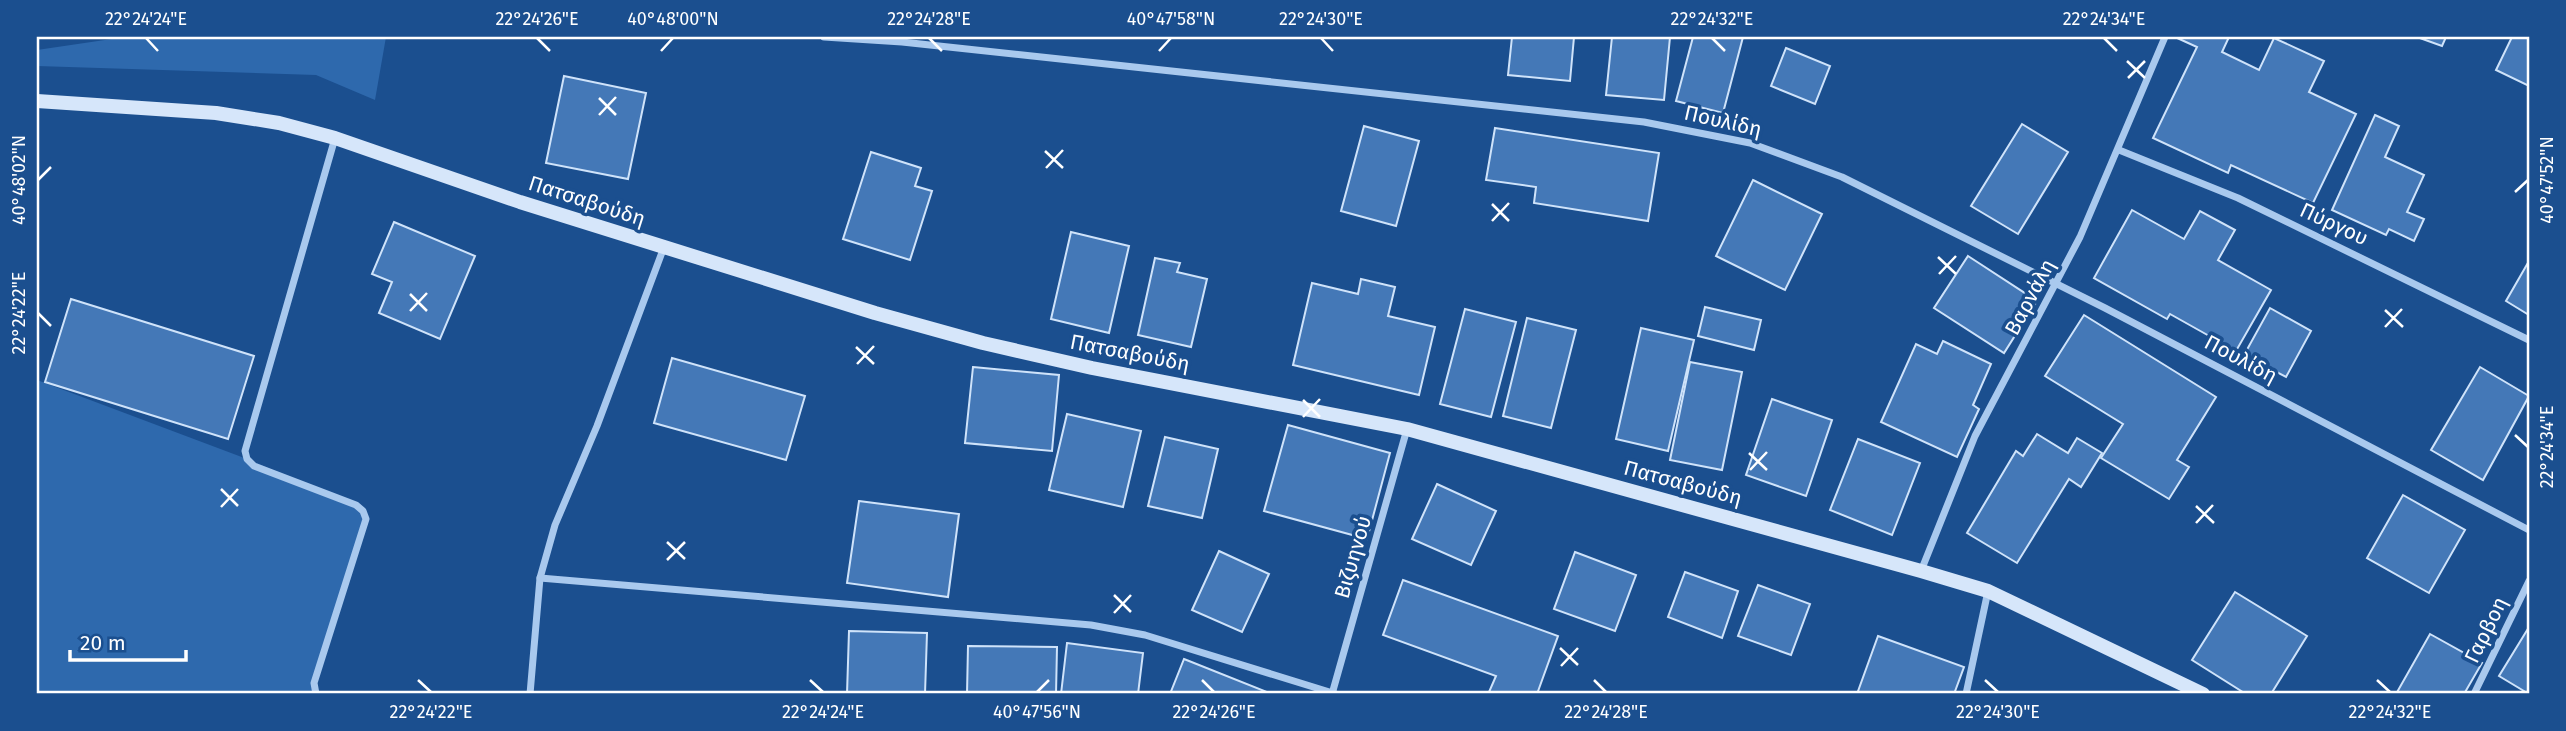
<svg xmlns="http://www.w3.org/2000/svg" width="2566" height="731" font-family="'Fira Sans',sans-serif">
<rect width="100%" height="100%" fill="#1b4f8f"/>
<!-- green -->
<g fill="#2e69ad">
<polygon points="125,37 386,37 375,100 316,75 37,66 37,50"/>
<polygon points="37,380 247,459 356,505 366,519 314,683 316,694 37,694"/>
</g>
<!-- building -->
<g fill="#4478b7" stroke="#cfe3fa" stroke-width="2">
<polygon points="1512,37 1574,37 1570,81 1508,75"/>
<polygon points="1612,37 1670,37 1664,100 1606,95"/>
<polygon points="1693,37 1743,37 1723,113 1676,101"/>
<polygon points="2175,37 2229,37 2222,52 2259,70 2274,38 2324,61 2309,92 2356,114 2313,203 2231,165 2228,173 2153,138 2197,47"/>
<polygon points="2417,37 2446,37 2442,46"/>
<polygon points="2512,37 2529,37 2529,86 2496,70"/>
<polygon points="1786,48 1830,66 1815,104 1771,86"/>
<polygon points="564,76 646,93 628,179 546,163"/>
<polygon points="2375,115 2399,126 2385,157 2424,175 2407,212 2424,219 2414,241 2389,229 2386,235 2332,210"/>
<polygon points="2022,124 2068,152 2018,234 1971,206"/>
<polygon points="1364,126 1419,141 1396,226 1341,211"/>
<polygon points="1495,128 1659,153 1648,221 1534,203 1536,187 1486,180"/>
<polygon points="871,152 921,168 915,186 932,191 910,260 843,239"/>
<polygon points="1753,180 1822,214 1785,290 1716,256"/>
<polygon points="2132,210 2184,239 2200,211 2235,230 2218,260 2271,290 2236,351 2170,314 2167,319 2094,278"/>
<polygon points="394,222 475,256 440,339 379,313 392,282 372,274"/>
<polygon points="1071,232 1129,246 1109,333 1051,319"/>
<polygon points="1968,256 2037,301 2004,353 1934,308"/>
<polygon points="1155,258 1180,263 1177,272 1207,279 1191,347 1138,335"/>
<polygon points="2529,261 2529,315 2506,301"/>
<polygon points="1361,279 1395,287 1388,316 1435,327 1419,395 1293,365 1312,283 1358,294"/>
<polygon points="71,299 254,356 228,439 45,382"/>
<polygon points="1705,307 1761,320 1754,350 1698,336"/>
<polygon points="2270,308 2311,331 2286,377 2244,355"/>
<polygon points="1465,309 1516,322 1491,417 1440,404"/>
<polygon points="2084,315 2216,397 2177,460 2189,467 2169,499 2101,458 2123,424 2045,376"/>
<polygon points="1527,318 1576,330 1551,428 1503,416"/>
<polygon points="1641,328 1694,340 1668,451 1616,439"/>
<polygon points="1943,341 1991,364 1973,405 1979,409 1957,457 1881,422 1916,344 1937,354"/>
<polygon points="672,358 805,396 786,460 654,423"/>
<polygon points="1690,362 1742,372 1722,470 1670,460"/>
<polygon points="973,367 1059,375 1052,451 965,443"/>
<polygon points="2480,367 2529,396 2483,480 2431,450"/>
<polygon points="1772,399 1832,420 1806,496 1746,475"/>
<polygon points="1067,414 1141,431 1123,507 1049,490"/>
<polygon points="1288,425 1390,453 1367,539 1264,511"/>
<polygon points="2037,434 2068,453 2077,438 2102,453 2081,487 2069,479 2017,563 1967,533 2016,451 2023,456"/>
<polygon points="1165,437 1218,449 1202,518 1148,506"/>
<polygon points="1858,439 1920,463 1892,535 1830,510"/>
<polygon points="1437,484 1496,511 1471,565 1412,539"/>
<polygon points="2403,495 2465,530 2429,593 2367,558"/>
<polygon points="859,501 959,514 948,597 847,583"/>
<polygon points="1219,551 1269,574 1242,632 1192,610"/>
<polygon points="1575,552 1636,575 1615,631 1554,609"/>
<polygon points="1685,572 1738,591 1722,638 1668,617"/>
<polygon points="1403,580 1558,636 1537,694 1489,692 1496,676 1383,635"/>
<polygon points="1758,585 1810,604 1791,655 1738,636"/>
<polygon points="2235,592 2307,636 2271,694 2246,694 2192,660"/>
<polygon points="2529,627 2529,694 2499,676"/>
<polygon points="849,631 927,633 925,694 847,694"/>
<polygon points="2430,634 2482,663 2464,694 2396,694"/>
<polygon points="1878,636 1964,667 1954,694 1857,694"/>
<polygon points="1067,643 1143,653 1138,694 1061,694"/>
<polygon points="968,646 1057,647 1056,694 967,694"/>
<polygon points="1184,659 1272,694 1170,694"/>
</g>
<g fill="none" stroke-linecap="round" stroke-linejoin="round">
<!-- street -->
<g stroke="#a9c9ee" stroke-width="7">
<polyline points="824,37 902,42 1644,122 1750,143 1842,177 2105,308 2529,530"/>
<polyline points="2119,150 2238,198 2529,340"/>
<polyline points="1921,571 1975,436 2080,237 2165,37"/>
<polyline points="540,578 1091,625 1145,635 1336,694"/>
<polyline points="316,694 314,683 366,519 363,511 356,505 254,466 247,459 245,451 335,138"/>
<polyline points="530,694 540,578 555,525 597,426 664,247"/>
<polyline points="1332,694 1407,429"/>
<polyline points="1966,694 1988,591"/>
<polyline points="2474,694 2529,581"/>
</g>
<!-- secondary -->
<polyline stroke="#d6e6fa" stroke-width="14" points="37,101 216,113 279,123 335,138 520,202 664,247 875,313 983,343 1092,368 1407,429 1921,571 1988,591 2203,694"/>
</g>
<!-- ticks -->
<path fill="none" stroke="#fff" stroke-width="2.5" d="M146,38L158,51M537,38L550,51M929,38L942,51M1321,38L1333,51M1712,38L1725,51M2104,38L2117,51M661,51L673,38M1159,51L1171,38M2127,61L2145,78M2128,78L2145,61M599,98L616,115M599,115L616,97M1045,151L1063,168M1046,168L1063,150M38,180L51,167M2515,192L2528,180M1492,204L1509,221M1492,221L1509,203M1938,257L1956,274M1939,274L1956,256M410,294L427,311M2385,310L2403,327M410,311L427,293M38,313L51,326M2385,327L2402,309M856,347L874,364M857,364L874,346M1303,400L1320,417M1303,417L1320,399M2515,435L2528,447M1749,453L1767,470M1750,470L1767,452M221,489L238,506M2196,506L2214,523M221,507L238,489M2196,523L2213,505M667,542L685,559M667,560L685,542M1114,595L1131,612M1114,613L1131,595M1560,648L1578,665M1561,666L1578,648M418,680L431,692M810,680L823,692M1202,680L1214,692M1594,680L1606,692M1985,680L1998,692M2377,680L2390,692M1037,692L1049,680"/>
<g text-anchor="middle" stroke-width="7" stroke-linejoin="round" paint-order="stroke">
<!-- street labels -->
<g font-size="21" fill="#fff" stroke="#1b4f8f">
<text transform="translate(1723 121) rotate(13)" y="7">Πουλίδη</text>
<text transform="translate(587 201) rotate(18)" y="7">Πατσαβούδη</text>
<text transform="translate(2334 224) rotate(25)" y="7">Πύργου</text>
<text transform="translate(2030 297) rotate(-62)" y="7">Βαρνάλη</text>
<text transform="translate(1130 353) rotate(11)" y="7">Πατσαβούδη</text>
<text transform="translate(2241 359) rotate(28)" y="7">Πουλίδη</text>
<text transform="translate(1683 483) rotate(15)" y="7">Πατσαβούδη</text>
<text transform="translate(1353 557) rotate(-74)" y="7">Βιζυηνού</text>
<text transform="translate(2486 630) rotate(-64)" y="7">Γαρβοη</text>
</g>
</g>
<!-- border -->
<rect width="2566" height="731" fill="none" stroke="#1b4f8f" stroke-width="77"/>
<!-- scale -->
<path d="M70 650v10h116v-10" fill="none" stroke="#ffffff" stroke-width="3.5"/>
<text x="80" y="650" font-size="21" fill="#ffffff" stroke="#1b4f8f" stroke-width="5" paint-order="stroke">20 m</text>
<rect x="38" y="38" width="2490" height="654" fill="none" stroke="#fff" stroke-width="2.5"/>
<g font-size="18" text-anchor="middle" fill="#fff">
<text x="146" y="25">22°24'24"E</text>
<text x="537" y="25">22°24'26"E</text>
<text x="673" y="25">40°48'00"N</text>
<text x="929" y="25">22°24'28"E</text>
<text x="1171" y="25">40°47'58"N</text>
<text x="1321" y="25">22°24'30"E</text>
<text x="1712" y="25">22°24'32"E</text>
<text x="2104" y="25">22°24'34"E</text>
<text transform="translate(2547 180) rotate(-90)" y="6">40°47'52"N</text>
<text transform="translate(19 180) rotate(-90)" y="6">40°48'02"N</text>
<text transform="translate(19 313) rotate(-90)" y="6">22°24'22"E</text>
<text transform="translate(2547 447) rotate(-90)" y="6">22°24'34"E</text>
<text x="431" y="718">22°24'22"E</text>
<text x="823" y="718">22°24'24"E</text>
<text x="1037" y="718">40°47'56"N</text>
<text x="1214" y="718">22°24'26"E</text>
<text x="1606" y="718">22°24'28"E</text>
<text x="1998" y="718">22°24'30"E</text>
<text x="2390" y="718">22°24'32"E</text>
</g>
</svg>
